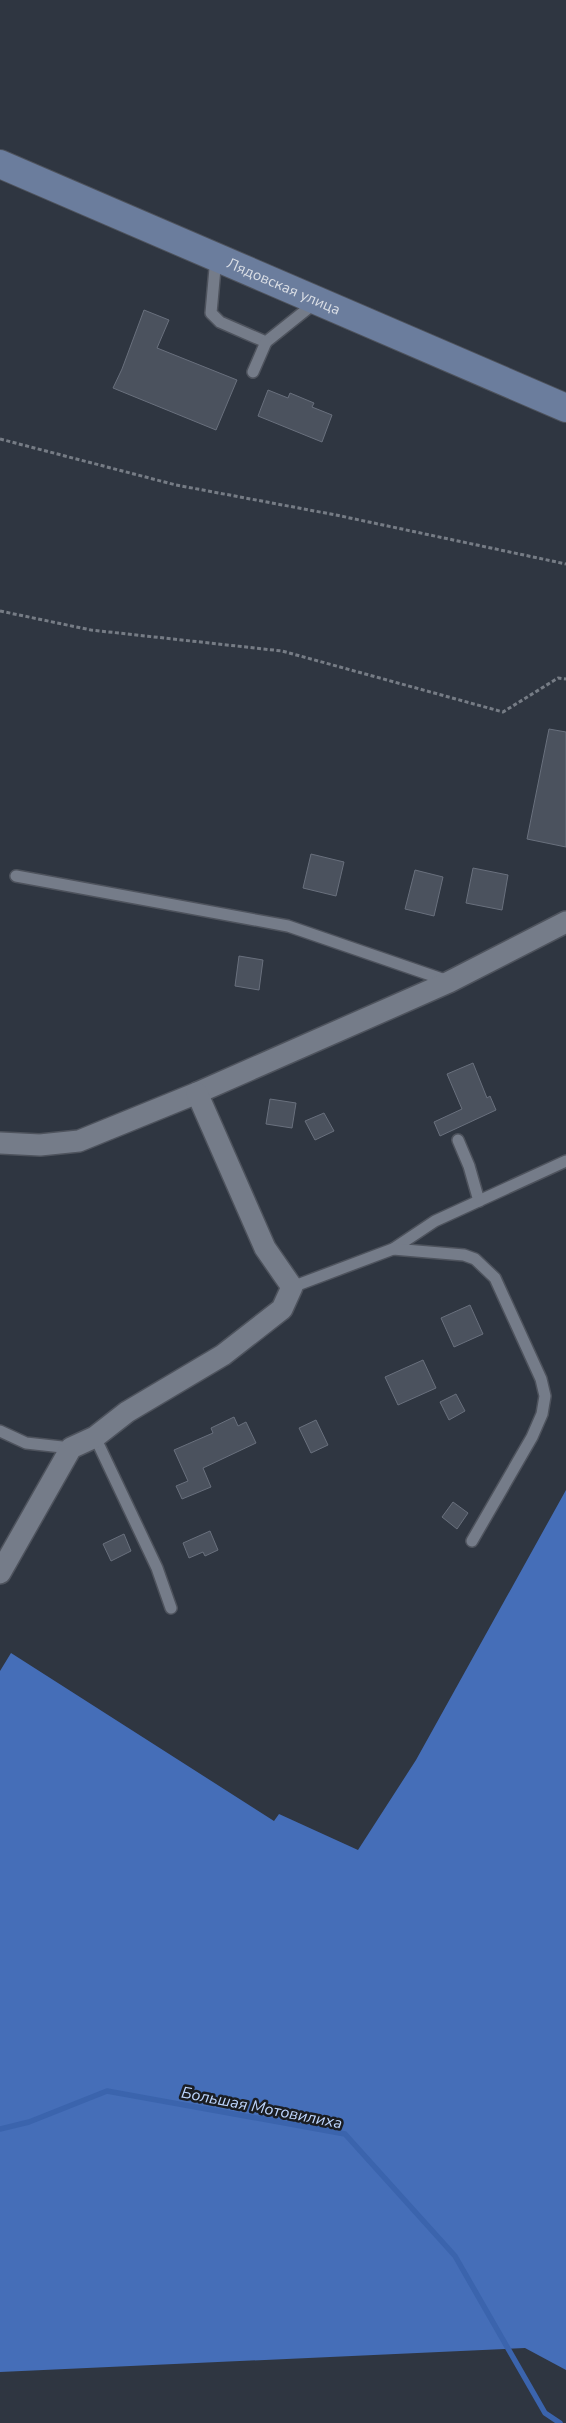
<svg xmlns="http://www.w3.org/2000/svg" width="566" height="2423" font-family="'Nunito Sans',sans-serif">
<rect width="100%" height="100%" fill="#2f3641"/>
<!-- forest -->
<polygon fill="#456eb8" points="566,1490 566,2370 525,2348 0,2372 0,1671 11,1653 274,1821 279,1814 358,1850 416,1760"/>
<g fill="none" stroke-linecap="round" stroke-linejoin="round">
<!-- stream -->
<polyline stroke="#3b64ad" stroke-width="5.5" points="0,2129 29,2122 107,2091 345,2134 455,2256 545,2413 560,2423"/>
</g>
<!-- building -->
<g fill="#4b525e" stroke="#69707d">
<polygon points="144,310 169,320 157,348 237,380 216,430 113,388 122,369"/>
<polygon points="268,390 288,398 290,393 314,403 312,407 332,415 322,442 258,416"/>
<polygon points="549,729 566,732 566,847 527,839"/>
<polygon points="311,854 344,862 336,896 303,888"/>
<polygon points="473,868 508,875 502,910 466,903"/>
<polygon points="415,870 443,877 434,916 405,909"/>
<polygon points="239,956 263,960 259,990 235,986"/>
<polygon points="473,1063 487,1098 490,1096 496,1110 440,1136 434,1122 462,1109 447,1074"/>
<polygon points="270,1099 296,1103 292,1128 266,1124"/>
<polygon points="324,1113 334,1131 315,1140 305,1121"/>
<polygon points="470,1305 483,1334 454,1347 441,1318"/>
<polygon points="423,1360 436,1388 398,1405 385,1377"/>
<polygon points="456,1394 465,1411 449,1420 440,1402"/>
<polygon points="234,1417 238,1426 246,1422 256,1443 203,1468 211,1487 182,1499 176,1486 188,1481 174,1450 213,1433 211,1428"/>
<polygon points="316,1420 328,1445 311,1453 299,1428"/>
<polygon points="453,1502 468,1513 457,1529 442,1517"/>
<polygon points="210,1531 218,1550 205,1556 203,1552 189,1558 183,1543"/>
<polygon points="124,1534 131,1551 111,1561 103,1544"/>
</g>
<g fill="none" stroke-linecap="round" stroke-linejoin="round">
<defs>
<g id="service">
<polyline points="216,257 211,313 220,322 266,342 316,302"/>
<polyline points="253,372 266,342"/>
<polyline points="16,876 288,926 448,981"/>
<polyline points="458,1140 469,1166 479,1201"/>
<polyline points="393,1249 435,1221 566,1161"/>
<polyline points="292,1287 393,1249 464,1255 475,1259 495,1278 541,1379 545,1396 542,1414 532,1437 472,1541"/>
<polyline points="0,1431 26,1443 71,1448"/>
<polyline points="95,1437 157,1568 171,1608"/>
</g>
<g id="minor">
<polyline points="0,1143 40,1145 79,1141 197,1093 449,982 566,922"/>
<polyline points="0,1573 71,1448 95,1437 127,1412 223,1355 282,1309 292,1287 265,1248 197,1093"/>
</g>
<g id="secondary">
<path id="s1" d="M0,164L566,408"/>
</g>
</defs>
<!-- service casing -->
<use href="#service" stroke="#4e535d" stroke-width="14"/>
<!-- minor casing -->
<use href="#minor" stroke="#4e535d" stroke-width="24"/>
<!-- secondary casing -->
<use href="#secondary" stroke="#4e535d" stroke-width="30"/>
<!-- path -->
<g stroke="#767c85" stroke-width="3" stroke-dasharray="4 2.5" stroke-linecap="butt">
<polyline points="0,439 176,485 336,515 566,564"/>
<polyline points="0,611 91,630 282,651 503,712 558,678 566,679"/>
</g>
<!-- service -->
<use href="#service" stroke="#757c89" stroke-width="11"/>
<!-- minor -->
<use href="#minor" stroke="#757c89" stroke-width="21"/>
<!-- secondary -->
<use href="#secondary" stroke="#6b7d9d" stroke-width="28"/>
</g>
<g text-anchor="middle" stroke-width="5" stroke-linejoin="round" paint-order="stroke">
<!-- street labels -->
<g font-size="15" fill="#dadee5" stroke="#1a1d22">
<text dy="5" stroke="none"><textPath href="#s1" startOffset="309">Лядовская улица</textPath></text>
</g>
<!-- water labels -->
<g font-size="16" font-style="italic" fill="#bdd5fd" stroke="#1a1d22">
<text transform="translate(262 2107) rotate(11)" y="6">Большая Мотовилиха</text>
</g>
</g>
</svg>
